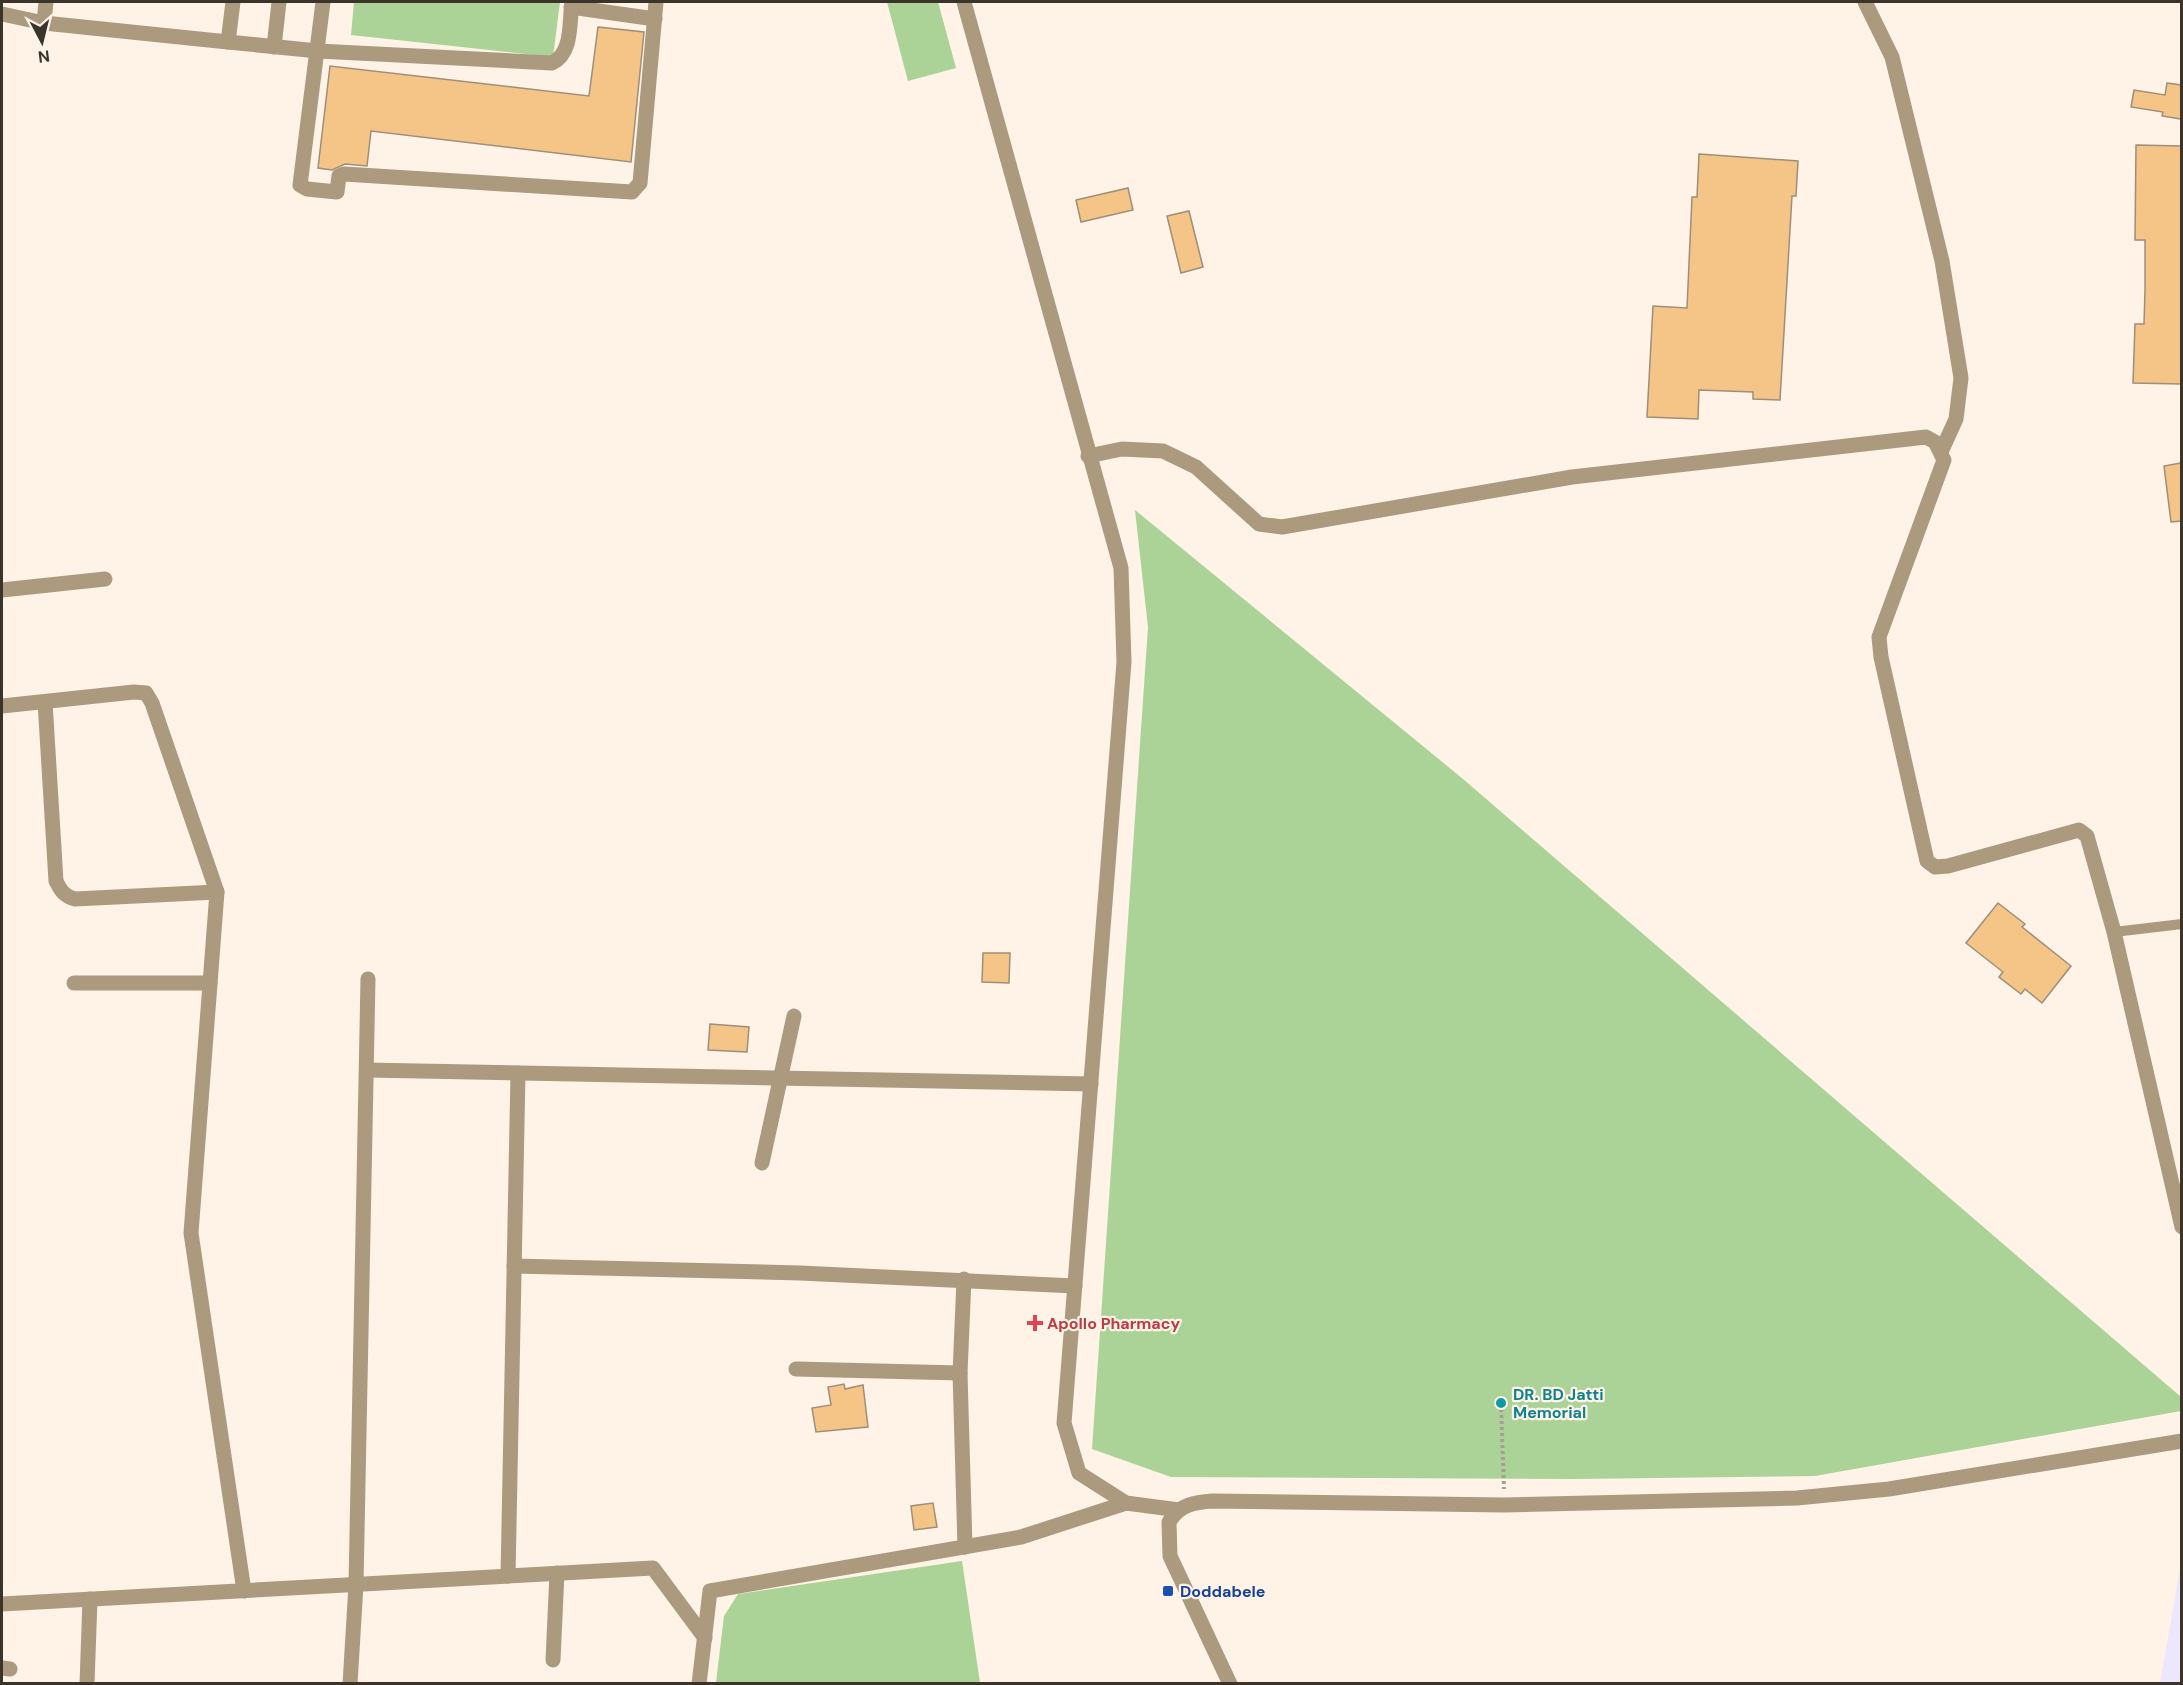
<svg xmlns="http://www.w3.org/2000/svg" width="2183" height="1685" font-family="'DM Sans',sans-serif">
<rect width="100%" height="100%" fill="#fef3e6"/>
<!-- education -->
<polygon fill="#ede7fd" points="2181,1563 2181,1683 2160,1683"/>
<!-- green -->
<g fill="#abd297">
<polygon points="354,2 560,2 553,57 351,35"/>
<polygon points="887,2 938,2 956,68 908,81"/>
<polygon points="1135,510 1463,779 2181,1397 2181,1411 1815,1476 1573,1479 1171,1477 1092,1449 1148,627"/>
<polygon points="962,1561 980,1683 716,1683 724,1616 738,1594"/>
</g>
<!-- building -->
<g fill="#f4c586" stroke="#9e8e7a" stroke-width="1.5">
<polygon points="598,27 644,32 631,162 371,131 367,166 345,164 332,170 318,168 330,66 589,96"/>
<polygon points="2167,83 2181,85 2181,119 2162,116 2163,112 2131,107 2134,90 2165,95"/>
<polygon points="2136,145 2181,146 2181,384 2133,383 2135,324 2144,324 2145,290 2145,240 2135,240"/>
<polygon points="1699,154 1798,161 1796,196 1792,196 1780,400 1753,399 1753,392 1699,390 1698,419 1647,417 1653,306 1687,308 1692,197 1697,197"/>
<polygon points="1128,188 1133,210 1081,222 1076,200"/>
<polygon points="1189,211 1203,267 1181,273 1167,216"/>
<polygon points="2181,463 2181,521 2171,522 2164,466"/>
<polygon points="1998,903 2025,924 2022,927 2071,966 2042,1003 2025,989 2021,994 1999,977 2003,972 1966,943"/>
<polygon points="983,953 1010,953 1009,983 982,982"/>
<polygon points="710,1024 749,1027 747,1052 708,1050"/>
<polygon points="844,1384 845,1389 863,1385 868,1427 816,1432 812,1408 831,1405 828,1387"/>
<polygon points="933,1503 937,1527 914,1530 911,1506"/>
</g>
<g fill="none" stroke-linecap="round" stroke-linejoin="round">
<!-- path -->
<polyline stroke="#a89f94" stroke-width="4" stroke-dasharray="3 3" stroke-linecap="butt" points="1501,1403 1504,1489"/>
<!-- service -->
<polyline stroke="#ab9a7e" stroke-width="10" points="2114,932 2182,924"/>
<!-- minor -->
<g stroke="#ab9a7e" stroke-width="15">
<polyline points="323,2 300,185 307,189 337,192 339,176 344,174 632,192 640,183 656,2"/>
<polyline points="964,2 1121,568 1124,662 1064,1423 1079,1473 1126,1503 1179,1510"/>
<polyline points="1865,2 1892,57 1942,261 1961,378 1956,419 1941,452"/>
<polyline points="571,7 655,19"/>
<polyline points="2,14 44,23 228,42 233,2"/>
<polyline points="44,23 46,2"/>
<path d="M228,42L318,51L552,63C573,53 569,23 572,2"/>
<polyline points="274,47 279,2"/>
<polyline points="1088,456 1122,449 1163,451 1196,467 1259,524 1282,527 1572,477 1926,437 1935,442 1944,460 1879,637 1881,657 1927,861 1935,867 1948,866 2079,830 2087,836 2114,932 2182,1227"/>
<polyline points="2,590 105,579"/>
<path d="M45,702L56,881C61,891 64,896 75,899L217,892"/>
<polyline points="2,706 134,692 146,693 152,703 217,892 191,1233 244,1591"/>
<polyline points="74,983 210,983"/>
<polyline points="367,1070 1091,1084"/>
<polyline points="762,1163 794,1016"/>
<polyline points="514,1266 800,1273 1075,1286"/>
<polyline points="964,1279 960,1373 965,1547"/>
<polyline points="796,1369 960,1373"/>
<polyline points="508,1576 518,1073"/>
<polyline points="2,1604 653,1568 705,1638"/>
<polyline points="553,1660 557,1573"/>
<polyline points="2,1668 10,1669"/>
<polyline points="87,1684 90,1599"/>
<polyline points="350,1684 356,1585 368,979"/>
<polyline points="699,1684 710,1591 1021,1537 1126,1503"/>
</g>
<!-- tertiary -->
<path stroke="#ab9a7e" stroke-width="15" d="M1230,1684L1170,1556L1169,1522C1179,1505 1194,1502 1213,1501L1504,1505L1797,1498L1889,1489L2182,1441"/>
</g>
<!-- markers -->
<path fill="#e0444e" stroke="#fef3e6" stroke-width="2" d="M1032 1314h6v6h6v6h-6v6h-6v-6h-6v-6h6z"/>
<circle fill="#0f9aa8" stroke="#fef3e6" stroke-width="2" cx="1501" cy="1403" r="6"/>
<rect fill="#1a4fb4" stroke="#fef3e6" stroke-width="2" x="1162" y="1585" width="12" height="12" rx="3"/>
<g text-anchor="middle" stroke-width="4.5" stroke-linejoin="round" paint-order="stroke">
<!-- health labels -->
<g font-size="16" font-weight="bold" fill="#be3a42" stroke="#fef3e6" text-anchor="start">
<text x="1047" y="1329">Apollo Pharmacy</text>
</g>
<!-- culture labels -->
<g font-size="16" font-weight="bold" fill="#0d838f" stroke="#fef3e6" text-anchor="start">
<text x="1513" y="1400">DR. BD Jatti<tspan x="1513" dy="18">Memorial</tspan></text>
</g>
<!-- transit labels -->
<g font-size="16" font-weight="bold" fill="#164399" stroke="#fef3e6" text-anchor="start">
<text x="1180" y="1597">Doddabele</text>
</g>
</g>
<!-- border -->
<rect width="2183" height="1685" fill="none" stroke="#3a342b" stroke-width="6"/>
<!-- north arrow -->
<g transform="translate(42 42) rotate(173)" stroke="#fef3e6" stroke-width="4.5" paint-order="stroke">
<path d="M0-4.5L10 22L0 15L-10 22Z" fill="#3a342b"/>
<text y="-9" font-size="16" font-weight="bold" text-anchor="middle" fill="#3a342b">N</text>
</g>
</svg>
